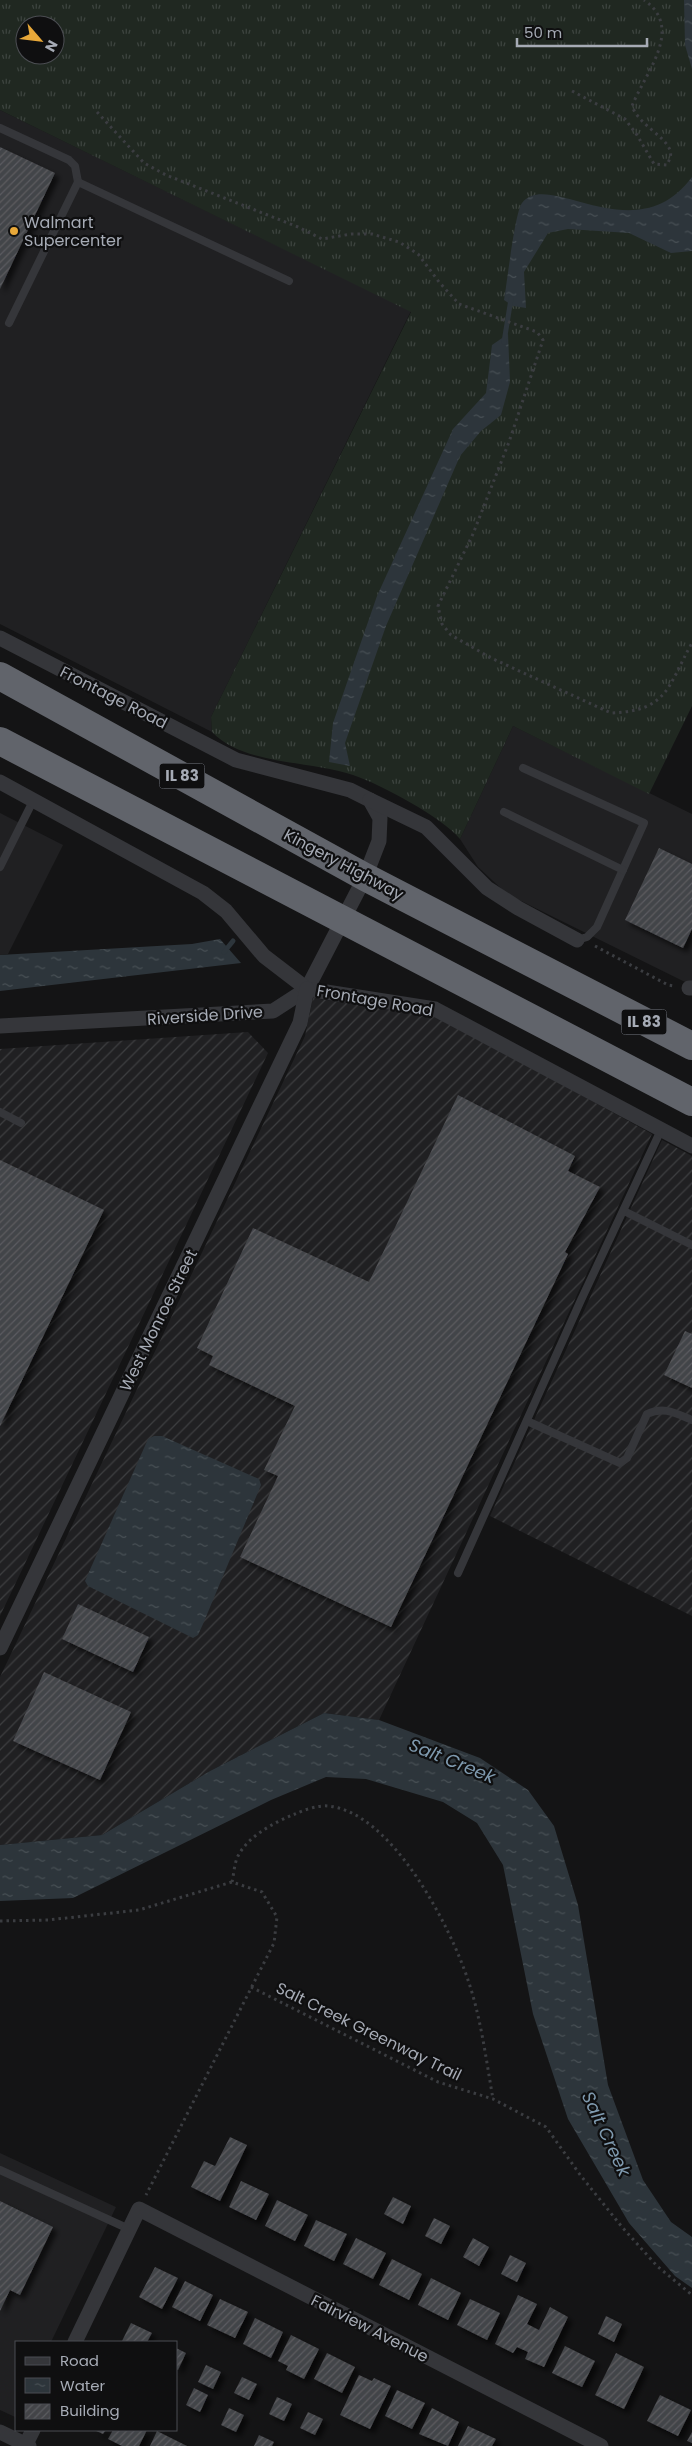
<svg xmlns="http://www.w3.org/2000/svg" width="692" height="2446" font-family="Poppins,sans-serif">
<defs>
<pattern id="industrial-furrows" width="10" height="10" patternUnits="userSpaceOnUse" patternTransform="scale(1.25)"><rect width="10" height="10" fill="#202022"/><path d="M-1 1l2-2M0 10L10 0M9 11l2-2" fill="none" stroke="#3d3e40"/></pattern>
<pattern id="grass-tufts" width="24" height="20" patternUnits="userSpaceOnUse" patternTransform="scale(1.25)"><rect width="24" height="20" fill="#202821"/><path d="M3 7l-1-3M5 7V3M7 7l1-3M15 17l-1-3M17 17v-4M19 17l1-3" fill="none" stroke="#3d443f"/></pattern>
<pattern id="water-ripples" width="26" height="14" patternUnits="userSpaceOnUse" patternTransform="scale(1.25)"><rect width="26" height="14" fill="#2d353b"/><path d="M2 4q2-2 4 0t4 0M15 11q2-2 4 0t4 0" fill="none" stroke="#485055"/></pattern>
<pattern id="building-hatch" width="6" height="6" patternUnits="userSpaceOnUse" patternTransform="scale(1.25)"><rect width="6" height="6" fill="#434448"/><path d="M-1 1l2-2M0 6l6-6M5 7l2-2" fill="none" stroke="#5b5c60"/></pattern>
<filter id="shadow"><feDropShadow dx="4.5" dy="4.5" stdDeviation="2.5" flood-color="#0009"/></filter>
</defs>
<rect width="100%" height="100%" fill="#141415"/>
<!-- built -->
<g fill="#202022">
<polygon points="0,110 411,311 211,717 212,732 0,624"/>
<polygon points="513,726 692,814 692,982 687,983 507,894 478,867 460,839"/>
<polygon points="0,813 63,845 8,954 0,955"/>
<polygon points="0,2153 116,2207 51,2342 16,2342 15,2417 0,2410"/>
</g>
<!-- industrial -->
<g fill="url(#industrial-furrows)">
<polygon points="313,998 437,1016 652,1134 379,1720 324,1713 210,1771 102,1835 0,1845 0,1677 305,1036"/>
<polygon points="248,1032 268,1053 0,1616 0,1049"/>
<polygon points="662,1140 692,1156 692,1616 490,1516"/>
</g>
<!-- grass -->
<path fill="url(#grass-tufts)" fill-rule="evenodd" d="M0,0H692V706L649,794L513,726L460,839C442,817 380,784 353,775C310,760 245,766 212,732L211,717L411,312L0,110ZM25,25H55V55H25Z"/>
<!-- water -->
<g fill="url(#water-ripples)">
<polygon points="684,0 692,0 692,69 685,45"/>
<path d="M692,177V251L671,253L629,233L568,229L548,233L524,272L526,308L513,306L504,300C507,283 515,212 522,203C548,168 635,254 692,177Z"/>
<polygon points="508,334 510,382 501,415 481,431 460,456 386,626 345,743 350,766 329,762 333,723 377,596 453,429 486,393 492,345"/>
<polygon points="220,939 241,963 0,991 0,955 192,944"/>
<polygon points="154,1436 162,1436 259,1479 261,1485 203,1624 198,1635 193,1638 88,1586 85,1581 148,1439"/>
<polygon points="324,1713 379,1720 480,1758 528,1790 554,1826 578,1905 608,2085 643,2180 671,2222 692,2237 692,2288 675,2276 629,2223 568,2119 533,2014 503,1865 477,1823 443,1802 366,1779 326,1777 271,1800 73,1898 0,1901 0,1845 102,1835 210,1771"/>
</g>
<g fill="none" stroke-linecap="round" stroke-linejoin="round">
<!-- stream -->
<g stroke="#2d353b" stroke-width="5">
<polyline points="504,342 511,299"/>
<polyline points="224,952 233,941"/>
</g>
</g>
<!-- building -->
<g fill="url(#building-hatch)" filter="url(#shadow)">
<polygon points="0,147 55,173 0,289"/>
<polygon points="659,848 692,864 692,929 683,948 625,920"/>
<polygon points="458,1095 575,1156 568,1171 600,1187 565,1252 568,1254 391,1627 240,1557 278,1476 264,1470 295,1406 209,1365 213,1356 197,1348 253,1228 369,1282"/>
<polygon points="0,1160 104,1210 0,1426"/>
<polygon points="685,1331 692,1334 692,1388 664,1375"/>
<polygon points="78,1604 149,1637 133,1672 62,1639"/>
<polygon points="44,1672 131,1712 100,1780 13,1741"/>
<polygon points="230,2137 247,2145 220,2201 191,2187 204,2161 215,2166"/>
<polygon points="241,2181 269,2194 256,2220 229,2207"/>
<polygon points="393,2197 411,2206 403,2224 384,2214"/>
<polygon points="277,2200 308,2215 295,2241 265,2226"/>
<polygon points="0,2201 53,2227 20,2295 10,2290 0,2311"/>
<polygon points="434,2218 450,2226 441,2244 425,2236"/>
<polygon points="316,2220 347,2234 334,2261 304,2246"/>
<polygon points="356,2238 386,2253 373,2279 343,2264"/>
<polygon points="473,2238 489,2247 479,2266 463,2257"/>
<polygon points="510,2255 526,2263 517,2282 501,2274"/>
<polygon points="392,2259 422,2274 409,2300 379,2285"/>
<polygon points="155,2267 178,2278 162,2309 139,2297"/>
<polygon points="431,2278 461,2293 448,2320 418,2305"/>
<polygon points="185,2281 213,2295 200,2321 172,2307"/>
<polygon points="518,2295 537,2304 527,2324 539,2330 550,2307 568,2317 544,2367 525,2359 528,2352 517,2347 513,2353 495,2344"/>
<polygon points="220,2299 248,2312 235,2338 207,2325"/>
<polygon points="470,2299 500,2313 487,2340 457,2325"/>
<polygon points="606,2316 622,2324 614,2342 598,2334"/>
<polygon points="255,2318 283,2332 271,2358 243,2344"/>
<polygon points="131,2323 152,2333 147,2342 122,2341"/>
<polygon points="291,2335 319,2349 304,2379 286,2370 288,2366 278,2361"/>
<polygon points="565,2346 595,2361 582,2387 552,2373"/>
<polygon points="176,2348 186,2353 178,2370 176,2369"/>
<polygon points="327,2353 355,2367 342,2393 314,2379"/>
<polygon points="616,2353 644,2367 624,2409 595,2395"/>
<polygon points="206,2365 221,2372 213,2389 198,2382"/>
<polygon points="359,2375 372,2381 374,2378 391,2386 370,2429 340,2415"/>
<polygon points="242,2377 257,2384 249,2400 234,2393"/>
<polygon points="194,2388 208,2395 200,2412 186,2405"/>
<polygon points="397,2390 425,2403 412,2429 385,2416"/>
<polygon points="660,2395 691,2410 678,2436 647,2421"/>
<polygon points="277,2397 292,2404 284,2421 269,2414"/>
<polygon points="229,2408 244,2415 236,2432 221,2425"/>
<polygon points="432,2408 459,2422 448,2446 419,2434"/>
<polygon points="308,2412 323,2419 315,2435 300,2428"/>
<polygon points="468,2426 496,2439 492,2446 458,2446"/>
<polygon points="94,2430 106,2430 103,2434"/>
<polygon points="113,2430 147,2430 139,2446 122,2446 108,2439"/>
<polygon points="157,2431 187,2446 150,2446"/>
<polygon points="692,2432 692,2443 687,2441"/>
<polygon points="259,2435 274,2442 272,2446 254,2446"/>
</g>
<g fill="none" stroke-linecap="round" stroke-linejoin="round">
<!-- path -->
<g stroke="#3b3d41" stroke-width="3" stroke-dasharray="2.5 4" stroke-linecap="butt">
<path d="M572,91L625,119L637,135L654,164L667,165C669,160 672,156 670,150C665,136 639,125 632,106C645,73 685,28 644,0"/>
<path d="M97,112L144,163L166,175L298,227L322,239L351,234H372L399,242L418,254L439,282L459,304L537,332L543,340L509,442L473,534L438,606L442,624L451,635L491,658L611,713C669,711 668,685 692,643"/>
<polyline points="595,946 668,985 674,986"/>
<path d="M232,1882C234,1874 234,1864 238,1856C248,1836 275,1822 295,1814C304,1810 318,1805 328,1806C392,1812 450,1926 468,1980C481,2018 486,2059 493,2099"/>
<polyline points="0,1921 48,1920 139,1910 232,1882 262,1892 277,1917 274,1943 146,2195"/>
<polyline points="251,1987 438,2082 493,2099 546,2127 581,2176 622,2227 657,2266 692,2295"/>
</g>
<!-- lane -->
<g stroke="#35363a" stroke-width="8">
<polyline points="0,128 69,160 75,166 78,182"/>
<polyline points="9,323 78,182 289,281"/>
<polyline points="523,768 644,823 597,927 587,937 577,940"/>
<polyline points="504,812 623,870"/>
<polyline points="0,867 34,799"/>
<polyline points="0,1112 21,1123"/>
<polyline points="624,1211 692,1245"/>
<path d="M527,1421L620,1463L627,1458L647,1414C664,1406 675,1413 692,1420"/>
<polyline points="458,1573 581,1300 661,1130"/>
<polyline points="0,2170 129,2229"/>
</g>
<!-- street -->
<g stroke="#35363a" stroke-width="15">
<polyline points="0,638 236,760 350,790 370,800 380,818 379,841 365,877 307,989 273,1011 0,1026"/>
<polyline points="0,782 203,893 226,911 264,956 307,989 435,1009 692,1146"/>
<polyline points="370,800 426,827 487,888 518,908 577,940"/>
<polyline points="689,988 692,988"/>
<polyline points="0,1648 300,1023 307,989"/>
<polyline points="75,2342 139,2209 601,2446"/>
<polyline points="0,2432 29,2446"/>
<polyline points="25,2446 33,2430"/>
</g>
<!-- highway -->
<g stroke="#61646b" stroke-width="28">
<polyline points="0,676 365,877 692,1046"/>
<polyline points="0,741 692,1102"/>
</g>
</g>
<!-- markers -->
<circle fill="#e8a839" stroke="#0f0f10" stroke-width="2" cx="14" cy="231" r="5"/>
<g text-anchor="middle" stroke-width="4.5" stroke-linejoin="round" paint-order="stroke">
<!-- shield labels -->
<g fill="#0f0f10" stroke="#797c84" stroke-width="1">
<rect x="159.5" y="763.5" width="45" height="25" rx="4"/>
<rect x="621.5" y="1009.5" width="45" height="25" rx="4"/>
</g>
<g font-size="15" font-weight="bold" fill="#a6abb5">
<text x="182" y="781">IL 83</text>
<text x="644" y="1027">IL 83</text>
</g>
<!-- poi labels -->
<g font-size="16" fill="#a6abb5" stroke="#0f0f10" text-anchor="start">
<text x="24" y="228">Walmart<tspan x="24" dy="18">Supercenter</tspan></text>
</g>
<!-- street labels -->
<g font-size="16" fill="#a6abb5" stroke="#0f0f10">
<text transform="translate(114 697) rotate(27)" y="6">Frontage Road</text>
<text transform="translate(344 864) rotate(28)" y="6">Kingery Highway</text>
<text transform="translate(375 1000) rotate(10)" y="6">Frontage Road</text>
<text transform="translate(205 1015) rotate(-4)" y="6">Riverside Drive</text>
<text transform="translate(158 1320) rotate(-64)" y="6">West Monroe Street</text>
<text transform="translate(369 2031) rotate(26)" y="6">Salt Creek Greenway Trail</text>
<text transform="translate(370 2328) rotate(27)" y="6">Fairview Avenue</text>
</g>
<!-- water labels -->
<g font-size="18" font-style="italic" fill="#7f9aaf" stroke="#0f0f10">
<text transform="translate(452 1761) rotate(22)" y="6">Salt Creek</text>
<text transform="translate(606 2134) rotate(65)" y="6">Salt Creek</text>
</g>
</g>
<!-- legend -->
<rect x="15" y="2341" width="162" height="90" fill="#0f0f10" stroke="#4b4d52"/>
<rect x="25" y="2357" width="25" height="8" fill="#35363a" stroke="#4b4d52"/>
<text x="60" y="2366" font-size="15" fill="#a6abb5">Road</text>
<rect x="25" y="2378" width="25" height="15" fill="url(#water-ripples)" stroke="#4b4d52"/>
<text x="60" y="2391" font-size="15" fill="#a6abb5">Water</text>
<rect x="25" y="2404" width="25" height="15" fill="url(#building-hatch)" stroke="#4b4d52"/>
<text x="60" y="2416" font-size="15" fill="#a6abb5">Building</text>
<!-- north arrow -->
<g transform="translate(40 40) rotate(118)"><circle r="24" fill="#0f0f10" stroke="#4b4d52"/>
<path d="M0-4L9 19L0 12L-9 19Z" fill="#e8a839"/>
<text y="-8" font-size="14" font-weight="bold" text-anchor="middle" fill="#a6abb5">N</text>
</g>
<!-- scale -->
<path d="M517 38v8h130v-8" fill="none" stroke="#a6abb5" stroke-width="2.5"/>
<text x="524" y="38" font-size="15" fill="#a6abb5" stroke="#0f0f10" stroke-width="4" paint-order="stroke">50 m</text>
</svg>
